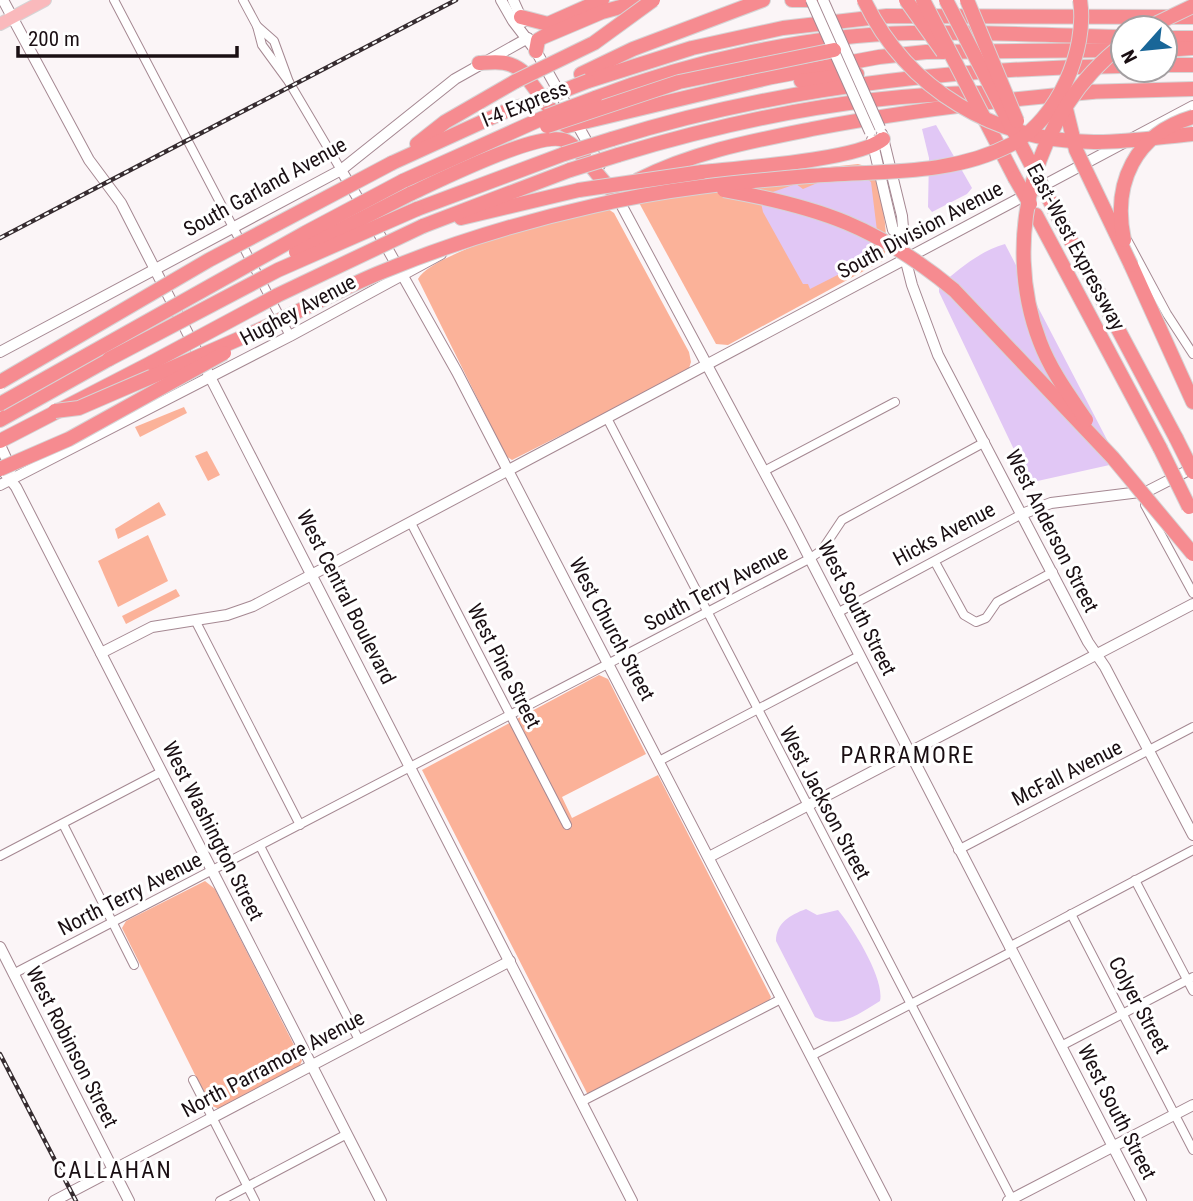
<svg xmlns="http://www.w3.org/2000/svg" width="1193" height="1201" font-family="'Roboto Condensed',sans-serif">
<rect width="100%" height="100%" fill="#fbf5f7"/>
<!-- green -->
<g fill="#fbb299">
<path d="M858,164L869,167C881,183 892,245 882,261L728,345L716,344L631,188Z"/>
<path d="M594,208L608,209L614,213L689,352L691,362L688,371L512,460L506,456L418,279C432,252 561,218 594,208Z"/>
<polygon points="184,407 187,413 140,437 135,427"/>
<polygon points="207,451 220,475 208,481 195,456"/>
<polygon points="159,502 166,515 118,539 115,529"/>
<polygon points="148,535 168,581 118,607 98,561"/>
<polygon points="176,589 180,596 126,624 122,616"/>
<polygon points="599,675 608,679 646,754 562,797 572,818 658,775 771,997 769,1001 588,1095 422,770"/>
<polygon points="205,881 215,889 302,1061 299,1067 219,1109 210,1105 122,928 126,921"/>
</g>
<!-- water -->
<g fill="#e1c7f5">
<polygon points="936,125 972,188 967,194 932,212 928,207 929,158 922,129"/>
<polygon points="864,177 871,182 877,231 873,249 875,256 810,289 808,284 803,284 763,212 761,203 764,195 796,184 803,189 822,181"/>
<path d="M1005,244L1117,459L1114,464L1033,482L1028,479L939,292V286C959,269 980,251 1005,244Z"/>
<path d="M806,909L817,915L838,910C853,928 885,979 880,1001C858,1014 840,1030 815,1017L776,941C776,923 790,915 806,909Z"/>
</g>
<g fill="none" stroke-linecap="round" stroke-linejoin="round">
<defs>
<g id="street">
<polyline points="114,0 290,336"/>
<polyline points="243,0 257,26 262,45 289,82 341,170"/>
<polyline points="257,26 274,41 289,82"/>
<polyline points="1124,234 1167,314 1193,354"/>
<polyline points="608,420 1013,1201"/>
<polyline points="764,471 895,402"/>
<polyline points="1145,505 1193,593"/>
<polyline points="411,523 567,825"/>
<polyline points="935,562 964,615 976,622 986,618 997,602 1053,572"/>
<polyline points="837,613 1022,514"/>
<polyline points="195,620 300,825"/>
<polyline points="659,761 859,656"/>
<polyline points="63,824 134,965"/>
<polyline points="260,846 359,1040"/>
<polyline points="958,850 1193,727"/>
<polyline points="0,856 161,772"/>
<polyline points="1135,880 1193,991"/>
<polyline points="1071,914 1193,1150"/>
<polyline points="1009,947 1193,850"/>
<polyline points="13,974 809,559 822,550 842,520 985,442"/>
<polyline points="1061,1046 1193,977"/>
<polyline points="811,1056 1011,952"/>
<polyline points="193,1080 255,1201"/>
<polyline points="581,1102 781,999"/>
<polyline points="220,1201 347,1134"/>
</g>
<g id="secondary">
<polyline points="3,0 89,160 121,203 632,1201"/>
<polyline points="501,0 513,21 536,51 600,165"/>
<polyline points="513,0 523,22"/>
<polyline points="882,134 902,216 903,228 899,234"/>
<polyline points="872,140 893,230 899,234 912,285 938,355 1088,642 1105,667 1193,835"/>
<polyline points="341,170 365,210"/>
<polyline points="616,195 791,522 1141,1201"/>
<polyline points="373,223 457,372 886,1201"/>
<polyline points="0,352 341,170 455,79 528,38"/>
<polyline points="0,445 11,469"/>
<polyline points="0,467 16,487 381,1201"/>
<polyline points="0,485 290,336 441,254"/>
<polyline points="1022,514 1051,503 1148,491 1193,468"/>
<polyline points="101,653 152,627 227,615 253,606 1193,106"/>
<polyline points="709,857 1193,604"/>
<polyline points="0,947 129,1201"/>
<polyline points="54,1201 510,961"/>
<polyline points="1008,1201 1193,1105"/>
</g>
<polyline id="primary" points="0,24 45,0"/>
<g id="highway">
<polyline points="792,0 814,0"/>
<polyline points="521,17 548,24 602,0"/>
<polyline points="1165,38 1193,38"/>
<polyline points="1165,50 1193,48"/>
<polyline points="536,51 538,40 543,37 602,12 646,0"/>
<path d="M479,63C496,62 508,60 522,71L560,122L567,126L772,77L879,57L926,52L1123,50"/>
<polyline points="1165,65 1193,65"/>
<polyline points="581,74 633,49 763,0"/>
<polyline points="588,81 692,48 783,28 887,16 1193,17"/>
<polyline points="801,81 857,74"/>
<polyline points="1082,92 1193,89"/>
<path d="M595,98C692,61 806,35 911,33C981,31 1052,36 1123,37"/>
<polyline points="984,118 1015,178"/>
<path d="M612,139C778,87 950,68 1123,66"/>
<polyline points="417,144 445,122 516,81"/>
<path d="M618,155C737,119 858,94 982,93"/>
<polyline points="392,163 506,111 532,103"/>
<path d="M702,172C739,168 859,160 883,139"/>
<path d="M638,180C693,152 752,141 812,129C905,111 997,100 1092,92"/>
<polyline points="403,181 543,118"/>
<path d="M410,194C436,182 543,128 566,141C583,150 597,178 614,192"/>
<polyline points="1053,207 1176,438"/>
<polyline points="417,209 564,154"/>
<polyline points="1036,215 1160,448"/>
<polyline points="461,218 579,190"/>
<polyline points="423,226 570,170"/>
<polyline points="1131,265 1193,402"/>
<polyline points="0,420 109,359"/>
<polyline points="0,441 151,363"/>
</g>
</defs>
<!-- street casing -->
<use href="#street" stroke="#a58892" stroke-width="10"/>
<!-- secondary casing -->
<use href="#secondary" stroke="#a58892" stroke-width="12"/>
<!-- primary casing -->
<use href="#primary" stroke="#d6d4d5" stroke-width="14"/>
<!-- highway casing -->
<use href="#highway" stroke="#d6d4d5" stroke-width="16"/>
<!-- street -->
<use href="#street" stroke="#fff" stroke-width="8"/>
<!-- secondary -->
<use href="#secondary" stroke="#fff" stroke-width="10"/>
<!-- primary -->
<use href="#primary" stroke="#fab9bc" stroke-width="12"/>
<!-- highway -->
<use href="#highway" stroke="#f68b90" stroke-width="14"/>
<defs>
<g id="rail">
<polyline points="0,238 456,0"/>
<polyline points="0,1054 76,1201"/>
</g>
</defs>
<!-- rail casing -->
<use href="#rail" stroke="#362c30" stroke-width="4.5"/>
<!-- rail -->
<use href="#rail" stroke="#fff" stroke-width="2" stroke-dasharray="5" stroke-linecap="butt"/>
<defs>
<g id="secondary-bridge">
<polyline points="811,0 870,132"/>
<polyline points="823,0 880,128"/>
</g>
<g id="highway-bridge">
<path d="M864,0C907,90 997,143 1097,142C1129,142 1161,137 1193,134"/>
<polyline points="906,0 943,52"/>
<polyline points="923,0 984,118"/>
<polyline points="946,0 1053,207"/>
<polyline points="967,0 1017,121"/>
<polyline points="1147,28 1193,6"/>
<polyline points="516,81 594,43 653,0"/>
<polyline points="532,103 588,81"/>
<polyline points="1065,105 1076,150 1131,265"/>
<polyline points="547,116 595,98"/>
<polyline points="547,126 679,82 834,50"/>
<polyline points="564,154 612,139"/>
<polyline points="570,170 618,155"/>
<polyline points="1015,178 1030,204"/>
<polyline points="579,190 702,172"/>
<path d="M724,190C820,207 878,227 954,290L1113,458L1193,554"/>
<path d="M1124,240C1112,183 1135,134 1193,117"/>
<polyline points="296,252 410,194"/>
<polyline points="109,359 278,270 417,209"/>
<polyline points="151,363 278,295 423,226"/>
<polyline points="0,382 209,260 392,163"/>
<polyline points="0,404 305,233 403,181"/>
<path d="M55,411L79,408C134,384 189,361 243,337C291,317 336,290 384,271C452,243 521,222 593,206C664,189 737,182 809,176C878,170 949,177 1012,144C1057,120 1088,50 1080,0"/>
<path d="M1086,420C1069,395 1051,371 1040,342C1000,239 1035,111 1123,44"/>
<polyline points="1176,438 1193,472"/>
<polyline points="1160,448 1189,507"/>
<polyline points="0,469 69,439 224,353"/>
</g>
</defs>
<!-- secondary-bridge casing -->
<use href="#secondary-bridge" stroke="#a58892" stroke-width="12" stroke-linecap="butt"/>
<!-- highway-bridge casing -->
<use href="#highway-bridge" stroke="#d6d4d5" stroke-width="16" stroke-linecap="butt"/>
<!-- secondary-bridge -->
<use href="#secondary-bridge" stroke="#fff" stroke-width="10"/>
<!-- highway-bridge -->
<use href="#highway-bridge" stroke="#f68b90" stroke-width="14"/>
</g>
<g text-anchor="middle" stroke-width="6" stroke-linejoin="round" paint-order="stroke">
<!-- street labels -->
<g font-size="21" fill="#1a0f13" stroke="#fff">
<text transform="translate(525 104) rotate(-22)" y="7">I-4 Express</text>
<text transform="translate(265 187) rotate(-29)" y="7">South Garland Avenue</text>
<text transform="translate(920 230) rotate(-28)" y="7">South Division Avenue</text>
<text transform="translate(1076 247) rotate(62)" y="7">East-West Expressway</text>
<text transform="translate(298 310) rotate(-28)" y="7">Hughey Avenue</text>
<text transform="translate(1052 531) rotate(63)" y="7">West Anderson Street</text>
<text transform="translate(944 534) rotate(-28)" y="7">Hicks Avenue</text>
<text transform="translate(716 588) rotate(-28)" y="7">South Terry Avenue</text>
<text transform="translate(346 597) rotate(63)" y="7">West Central Boulevard</text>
<text transform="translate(857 608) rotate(63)" y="7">West South Street</text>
<text transform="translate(612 629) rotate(62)" y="7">West Church Street</text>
<text transform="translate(504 666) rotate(63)" y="7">West Pine Street</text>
<text transform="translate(1067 773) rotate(-27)" y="7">McFall Avenue</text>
<text transform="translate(825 803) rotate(62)" y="7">West Jackson Street</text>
<text transform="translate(213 831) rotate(63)" y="7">West Washington Street</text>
<text transform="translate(130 894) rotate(-27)" y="7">North Terry Avenue</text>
<text transform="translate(1139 1005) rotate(62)" y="7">Colyer Street</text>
<text transform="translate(72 1047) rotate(63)" y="7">West Robinson Street</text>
<text transform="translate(273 1064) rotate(-28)" y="7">North Parramore Avenue</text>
<text transform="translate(1117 1112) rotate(63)" y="7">West South Street</text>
</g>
<!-- neighbourhood labels -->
<g font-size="23" letter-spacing="2" fill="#1a0f13" stroke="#fff">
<text x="908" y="763">PARRAMORE</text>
<text x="113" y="1178">CALLAHAN</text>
</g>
</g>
<!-- north arrow -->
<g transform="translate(1144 49) rotate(243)"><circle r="33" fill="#ffffff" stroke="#a39fa1" stroke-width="2"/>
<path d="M0-5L12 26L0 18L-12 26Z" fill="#196698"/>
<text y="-10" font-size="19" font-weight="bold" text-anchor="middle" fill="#1a0f13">N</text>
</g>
<!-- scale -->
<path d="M18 46v10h219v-10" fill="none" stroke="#1a0f13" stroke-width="3.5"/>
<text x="28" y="46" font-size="21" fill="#1a0f13" stroke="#ffffff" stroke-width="5" paint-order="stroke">200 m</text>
</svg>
